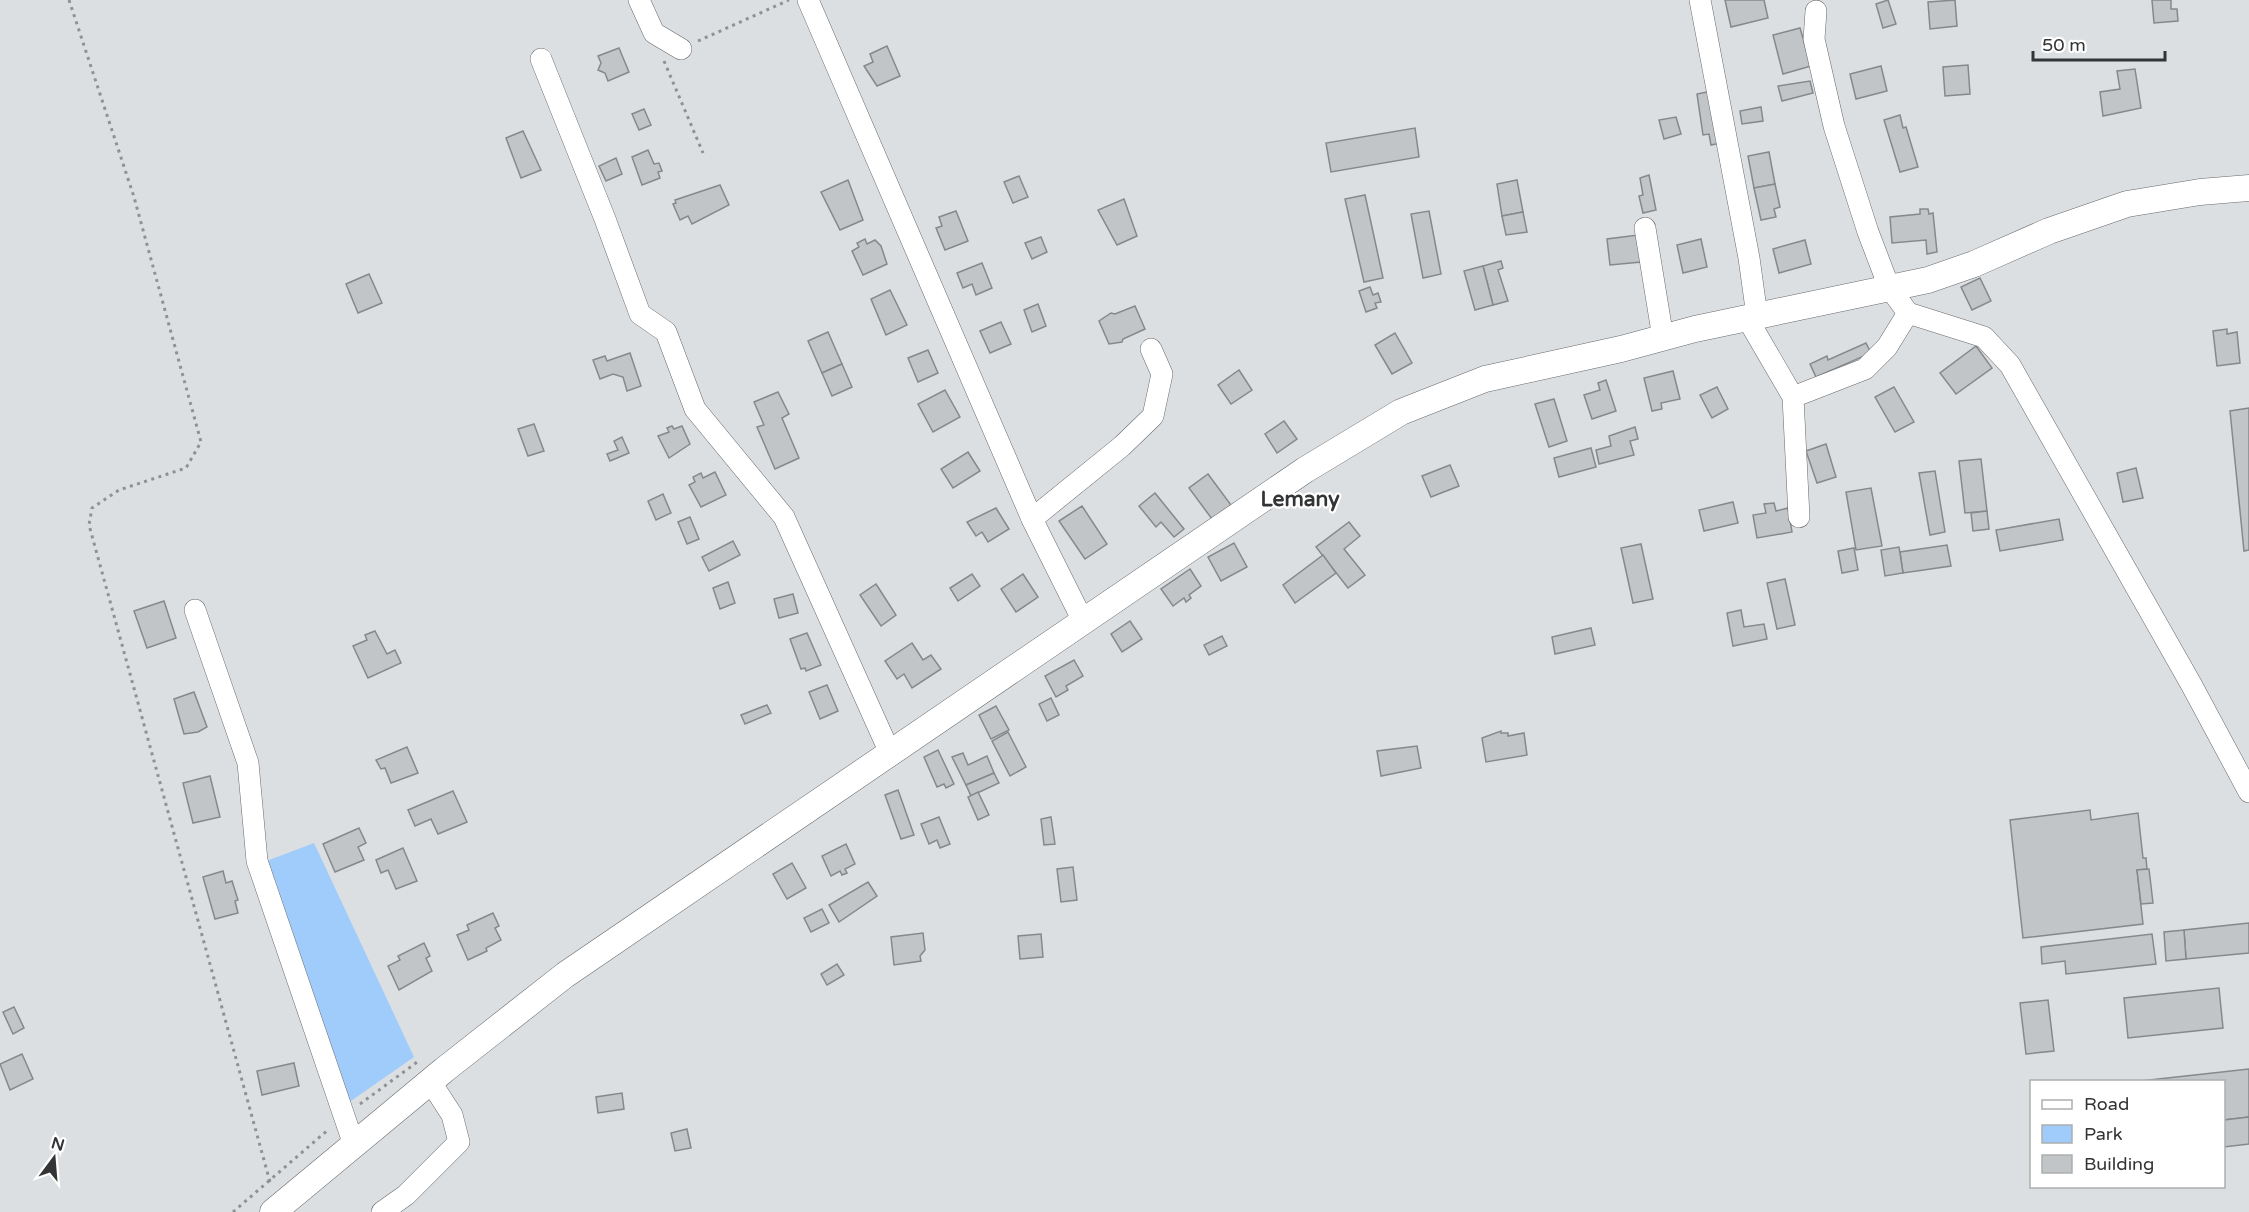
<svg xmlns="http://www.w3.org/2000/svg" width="2249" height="1212" font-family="'Varela Round',sans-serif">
<rect width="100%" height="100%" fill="#dcdfe1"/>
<!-- green -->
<polygon fill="#9fccfb" points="314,843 414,1057 348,1103 264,862"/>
<!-- building -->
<g fill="#c2c5c7" stroke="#86898b" stroke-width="1.5">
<polygon points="1725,0 1764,0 1768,18 1731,27"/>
<polygon points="1888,0 1896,24 1883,28 1876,4"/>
<polygon points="1955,0 1957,26 1930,29 1928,2"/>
<polygon points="2152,0 2171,0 2171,9 2177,9 2178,21 2154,23"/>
<polygon points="1800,28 1811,66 1783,74 1773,35"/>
<polygon points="887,46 900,76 877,86 864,66 873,62 870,54"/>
<polygon points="619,48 629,72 608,81 605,73 598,70 601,63 598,56"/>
<polygon points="1968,65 1970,94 1945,96 1943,67"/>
<polygon points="1881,66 1887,91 1856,99 1850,74"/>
<polygon points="2135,69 2141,108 2103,116 2100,92 2120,89 2117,71"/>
<polygon points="1810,81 1813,93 1782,101 1778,86"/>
<polygon points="1712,91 1725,142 1711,145 1709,134 1703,135 1697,94"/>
<polygon points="1761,107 1763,121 1742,124 1740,111"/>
<polygon points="644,109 651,125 639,130 632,114"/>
<polygon points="1900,115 1903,128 1906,127 1918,167 1900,172 1884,120"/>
<polygon points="1676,117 1681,134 1664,139 1659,120"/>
<polygon points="1415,128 1419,157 1331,172 1326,143"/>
<polygon points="523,131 541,170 521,178 506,138"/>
<polygon points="648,150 654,164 659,163 662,171 658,172 660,178 642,185 632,157"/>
<polygon points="1769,152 1775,184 1754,188 1748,156"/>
<polygon points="616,158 622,174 606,181 599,166"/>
<polygon points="1649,175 1656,210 1643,213 1639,196 1643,195 1640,178"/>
<polygon points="1019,176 1028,197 1013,203 1004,182"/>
<polygon points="848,180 863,220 840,230 821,192"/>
<polygon points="1517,180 1523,212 1502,216 1497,184"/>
<polygon points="1775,184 1780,207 1774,209 1776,217 1761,220 1754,188"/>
<polygon points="720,185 729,205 692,224 688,216 680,220 673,204 676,203 675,200"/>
<polygon points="1365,195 1383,278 1364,282 1345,199"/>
<polygon points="1124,199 1137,236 1117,245 1098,210"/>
<polygon points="1920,209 1928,209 1929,214 1933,213 1937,252 1927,254 1926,240 1892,243 1890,217 1920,214"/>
<polygon points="956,211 968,241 945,250 936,228 942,226 939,217"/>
<polygon points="1429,211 1441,274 1423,278 1411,214"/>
<polygon points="1523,212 1527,232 1506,235 1502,216"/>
<polygon points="1638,235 1641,262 1610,265 1607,239"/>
<polygon points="1041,237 1047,252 1032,259 1025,243"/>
<polygon points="865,239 867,244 875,240 881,246 887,264 863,275 852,251 859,247 857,243"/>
<polygon points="1701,239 1707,267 1683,273 1677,245"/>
<polygon points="1805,240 1811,264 1779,273 1773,249"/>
<polygon points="1501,261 1503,268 1498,270 1508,301 1493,305 1483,266"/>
<polygon points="982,263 992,288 976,295 972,284 963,288 957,273"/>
<polygon points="1483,266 1493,305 1475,310 1464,271"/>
<polygon points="369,274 382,303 358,313 346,284"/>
<polygon points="1980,278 1991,301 1972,310 1961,287"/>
<polygon points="1370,287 1373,295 1378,293 1381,302 1375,303 1377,308 1366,312 1359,291"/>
<polygon points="890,290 907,325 886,335 871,299"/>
<polygon points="1038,304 1046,326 1032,332 1024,310"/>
<polygon points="1135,306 1145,329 1123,339 1122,342 1109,344 1099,321 1111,313 1115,314"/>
<polygon points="1001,322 1011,344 990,353 980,331"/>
<polygon points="2227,329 2227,334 2237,332 2240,363 2217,366 2213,331"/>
<polygon points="828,332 842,364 822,373 808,341"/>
<polygon points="1395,333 1412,363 1392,374 1375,345"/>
<polygon points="1866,343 1871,353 1816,377 1810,364 1827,356 1828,360"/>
<polygon points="1976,346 1992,368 1956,394 1940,373"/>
<polygon points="928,350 938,373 918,382 908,358"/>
<polygon points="630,353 641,386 627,391 623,377 613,374 600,379 593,360 605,356 607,361"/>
<polygon points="842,364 852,387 832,396 822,373"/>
<polygon points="1239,370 1252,390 1231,404 1218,385"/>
<polygon points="1673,371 1680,399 1661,403 1662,409 1652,411 1644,378"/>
<polygon points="1606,380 1616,411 1592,419 1584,395 1600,390 1598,383"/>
<polygon points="1717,387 1728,409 1712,418 1700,395"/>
<polygon points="1894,387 1914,422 1895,432 1875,397"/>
<polygon points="945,390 960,417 933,432 918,404"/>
<polygon points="778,392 789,414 782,418 799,458 775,469 757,427 764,425 754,402"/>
<polygon points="1554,399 1567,441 1549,447 1535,404"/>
<polygon points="2249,408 2249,550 2244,551 2230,411"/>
<polygon points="1284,421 1297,439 1277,453 1265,434"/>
<polygon points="534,424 544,451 528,456 518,429"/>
<polygon points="672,426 674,429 682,426 690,444 669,458 658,436 669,432 667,428"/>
<polygon points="1635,427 1638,439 1630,441 1634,455 1599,464 1596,450 1611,446 1609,436"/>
<polygon points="622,437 629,453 610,461 607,454 618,450 614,441"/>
<polygon points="1826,444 1836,477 1817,483 1806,451"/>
<polygon points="1591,448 1596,467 1559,477 1554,458"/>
<polygon points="968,452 980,471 953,488 941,469"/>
<polygon points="1981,459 1987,511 1965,513 1959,461"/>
<polygon points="1450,465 1459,486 1431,497 1422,476"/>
<polygon points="2136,468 2143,498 2123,502 2117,473"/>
<polygon points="1935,471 1945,532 1930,535 1919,473"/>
<polygon points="715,472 726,495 701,507 689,485 695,482 693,477 701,473 703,478"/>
<polygon points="1208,474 1231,505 1212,519 1189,488"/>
<polygon points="1871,488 1882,546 1856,550 1846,492"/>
<polygon points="1155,493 1184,529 1174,537 1161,522 1156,527 1139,506"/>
<polygon points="663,494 671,513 656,520 648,501"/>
<polygon points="1733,502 1738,523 1704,531 1699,510"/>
<polygon points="1774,503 1776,511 1788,508 1792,532 1757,538 1753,515 1766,513 1764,504"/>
<polygon points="1082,506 1107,544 1085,559 1059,521"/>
<polygon points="996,508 1009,529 988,542 982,532 976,536 967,522"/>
<polygon points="1987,511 1989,529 1973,531 1971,513"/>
<polygon points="690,517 699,539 687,544 678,522"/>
<polygon points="2059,519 2063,540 2000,551 1996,530"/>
<polygon points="1349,522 1360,536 1344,549 1365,575 1348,588 1316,547"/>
<polygon points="733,541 740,555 709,571 702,557"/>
<polygon points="1234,543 1247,567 1221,581 1208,557"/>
<polygon points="1641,544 1653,599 1633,603 1621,548"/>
<polygon points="1947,545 1951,566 1903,573 1900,552"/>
<polygon points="1899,547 1903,573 1885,576 1881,550"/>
<polygon points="1854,548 1858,570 1842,573 1838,551"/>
<polygon points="1323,555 1336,573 1295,603 1283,585"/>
<polygon points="1190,569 1201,586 1189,595 1191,598 1186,602 1184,598 1173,606 1161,589"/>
<polygon points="972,574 980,586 958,601 950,588"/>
<polygon points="1023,574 1038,597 1016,612 1001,589"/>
<polygon points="1785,579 1795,625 1777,629 1767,583"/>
<polygon points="728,582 735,603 720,609 713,588"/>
<polygon points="876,584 896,615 881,626 860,595"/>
<polygon points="793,594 798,613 779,618 774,599"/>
<polygon points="164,601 176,638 147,648 134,611"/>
<polygon points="1741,610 1744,627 1764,624 1767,639 1733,646 1727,613"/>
<polygon points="1130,621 1142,639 1122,652 1111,634"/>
<polygon points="1591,628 1595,645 1555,654 1552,637"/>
<polygon points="375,631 387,654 395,650 401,663 368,678 353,646 367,640 365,635"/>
<polygon points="807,633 821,665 806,671 805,668 801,669 790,639"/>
<polygon points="1222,636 1227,646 1209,655 1204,645"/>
<polygon points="912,643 923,660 931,655 941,669 912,688 904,674 897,679 885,661"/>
<polygon points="1074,660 1083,676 1066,686 1068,690 1056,697 1045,676"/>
<polygon points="827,685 838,711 820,719 809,692"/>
<polygon points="194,692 207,727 198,732 184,734 174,699"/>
<polygon points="1051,698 1059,715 1047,721 1039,704"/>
<polygon points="767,705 771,713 745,724 741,715"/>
<polygon points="996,706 1009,730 991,739 979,715"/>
<polygon points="1501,731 1501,733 1508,733 1508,736 1524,733 1527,755 1486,762 1482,738"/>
<polygon points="1008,732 1026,767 1010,776 992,741"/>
<polygon points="1417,746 1421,768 1381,776 1377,751"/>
<polygon points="407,747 418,773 391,783 385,768 381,769 376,760"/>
<polygon points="938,750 954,784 946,788 944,784 937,787 924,757"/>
<polygon points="963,753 968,765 987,756 994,773 966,785 952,757"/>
<polygon points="994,773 999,783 971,796 966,785"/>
<polygon points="210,776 220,817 193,823 183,783"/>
<polygon points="898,790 914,835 901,839 885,795"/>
<polygon points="453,791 467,822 438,834 431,819 415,826 408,810"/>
<polygon points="978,792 989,815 978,820 968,797"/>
<polygon points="2090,810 2091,820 2138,813 2143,858 2146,858 2147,869 2137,870 2143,924 2023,938 2010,820"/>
<polygon points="939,817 950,844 940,848 937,840 929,844 921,824"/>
<polygon points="1051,817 1055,844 1044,845 1041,819"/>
<polygon points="359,828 366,843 358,847 364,860 335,872 323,844"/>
<polygon points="846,844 855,864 845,869 847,873 842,875 840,871 831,876 822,856"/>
<polygon points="403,848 417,881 396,889 388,870 381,873 376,860"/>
<polygon points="792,863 806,888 787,899 773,874"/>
<polygon points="1073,867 1077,900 1061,902 1057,869"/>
<polygon points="2149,869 2153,903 2141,904 2137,870"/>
<polygon points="223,871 226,883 232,881 238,900 235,901 238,913 215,919 203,877"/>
<polygon points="868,882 877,896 839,922 829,905"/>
<polygon points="822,909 829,923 811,932 804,918"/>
<polygon points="493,913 499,926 495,928 501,940 486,948 487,951 468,960 457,935 469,930 467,925"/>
<polygon points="2249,923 2249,953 2186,959 2184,930"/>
<polygon points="2184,930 2186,959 2166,961 2164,932"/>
<polygon points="923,933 925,950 920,956 921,961 894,965 891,937"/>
<polygon points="1041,934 1043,957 1020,959 1018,936"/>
<polygon points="2152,934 2156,964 2066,974 2065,961 2042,964 2041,947"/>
<polygon points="424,943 430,956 426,958 432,971 399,990 388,966 400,960 398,956"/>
<polygon points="837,964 844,975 827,985 821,974"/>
<polygon points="2219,988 2223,1028 2128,1038 2124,998"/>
<polygon points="2048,1000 2054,1051 2026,1054 2020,1003"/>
<polygon points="14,1007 24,1028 13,1034 3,1012"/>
<polygon points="22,1054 33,1079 10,1090 0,1064"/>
<polygon points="294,1063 299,1086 262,1095 257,1071"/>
<polygon points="2249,1069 2249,1117 2224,1120 2224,1082 2131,1082"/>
<polygon points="622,1093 624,1109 598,1113 596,1097"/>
<polygon points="2249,1117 2249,1144 2224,1147 2224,1120"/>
<polygon points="687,1129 691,1148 675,1151 671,1133"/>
</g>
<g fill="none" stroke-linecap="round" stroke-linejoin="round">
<defs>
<g id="minor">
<polyline points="639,0 654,33 681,49"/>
<polyline points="808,0 1032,519 1083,621"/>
<polyline points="1700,0 1749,258 1757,316"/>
<polyline points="1816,11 1814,39 1834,126 1868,232 1889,287 1908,313 1984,337 2010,365 2191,684 2249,792"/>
<polyline points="541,59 605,219 640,314 666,332 695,409 784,517 890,753"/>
<polyline points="1645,228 1663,338"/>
<polyline points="1747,318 1793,397 1799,517"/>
<polyline points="1793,397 1865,369 1887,347 1908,313"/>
<polyline points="1032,519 1122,446 1153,416 1162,374 1151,349"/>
<polyline points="195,610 248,763 257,861 354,1145"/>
<polyline points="382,1212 406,1195 459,1142 452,1115 430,1081"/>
</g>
<polyline id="major" points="273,1212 444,1070 565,975 1305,470 1401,412 1485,379 1621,349 1695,329 1928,280 1974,264 2049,231 2127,204 2200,192 2249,188"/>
</defs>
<!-- minor casing -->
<use href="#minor" stroke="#67696c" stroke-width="22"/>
<!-- major casing -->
<use href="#major" stroke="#67696c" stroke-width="27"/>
<!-- path -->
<g stroke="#8f9193" stroke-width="3" stroke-dasharray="3 4.5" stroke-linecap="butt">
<polyline points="69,0 134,197 201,442 186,468 119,490 92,508 89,525 270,1182"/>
<polyline points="698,41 789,0"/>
<polyline points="664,61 703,153"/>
<polyline points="360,1104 420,1060"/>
<polyline points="233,1212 329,1129"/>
</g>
<!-- minor -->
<use href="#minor" stroke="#fff" stroke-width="21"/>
<!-- major -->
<use href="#major" stroke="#fff" stroke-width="26"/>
</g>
<g text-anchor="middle" stroke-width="4.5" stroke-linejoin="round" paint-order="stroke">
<!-- quarter labels -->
<g font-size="21" font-weight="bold" fill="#333435" stroke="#fff">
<text x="1300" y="506">Lemany</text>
</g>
</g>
<!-- legend -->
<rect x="2030" y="1080" width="195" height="108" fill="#ffffff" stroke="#adaeae" stroke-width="1.5"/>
<rect x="2042" y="1100" width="30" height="9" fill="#ffffff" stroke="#adaeae" stroke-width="1.5"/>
<text x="2084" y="1110" font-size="18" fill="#333435">Road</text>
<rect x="2042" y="1125" width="30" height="18" fill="#9fccfb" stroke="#adaeae" stroke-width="1.5"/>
<text x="2084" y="1140" font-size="18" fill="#333435">Park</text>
<rect x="2042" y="1155" width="30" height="18" fill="#c2c5c7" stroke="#adaeae" stroke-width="1.5"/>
<text x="2084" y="1170" font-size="18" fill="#333435">Building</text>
<!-- north arrow -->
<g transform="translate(54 1158) rotate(16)" stroke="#ffffff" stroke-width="4.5" paint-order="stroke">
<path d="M0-4.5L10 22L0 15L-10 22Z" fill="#333435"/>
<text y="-9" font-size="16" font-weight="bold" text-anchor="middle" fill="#333435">N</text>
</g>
<!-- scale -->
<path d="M2033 51v9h132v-9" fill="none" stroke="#333435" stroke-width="3"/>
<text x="2042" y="51" font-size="18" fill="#333435" stroke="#ffffff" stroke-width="4.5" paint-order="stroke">50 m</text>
</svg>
